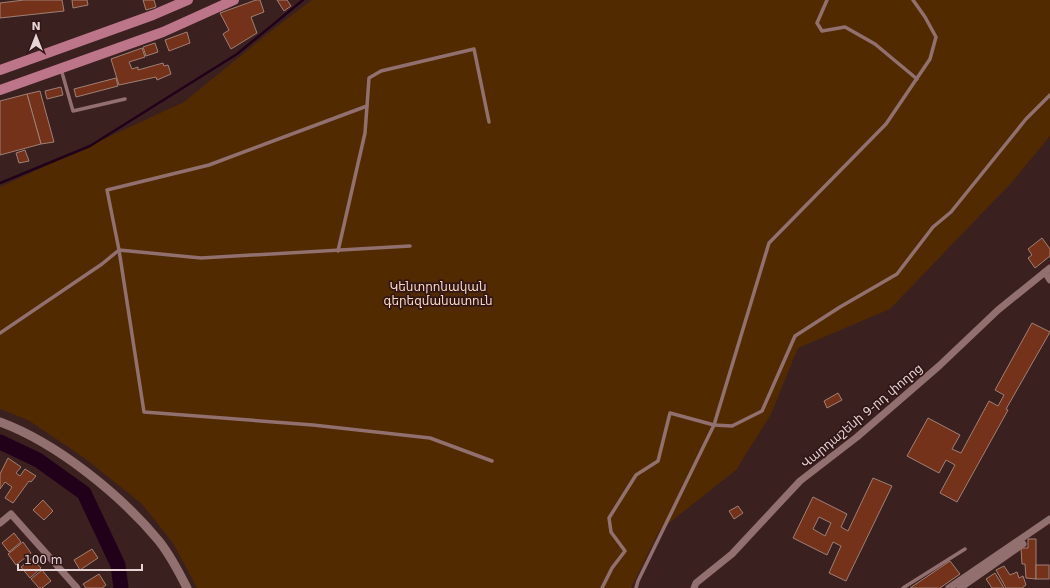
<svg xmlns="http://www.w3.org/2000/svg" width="1050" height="588" font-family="'DejaVu Sans','Noto Sans Armenian',sans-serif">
<rect width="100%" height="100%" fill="#3b2020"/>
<!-- green -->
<polygon fill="#522a00" points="312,0 1050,0 1050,136 1013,181 890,309 798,348 771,414 736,470 659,531 631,588 197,588 173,543 141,503 83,457 28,420 0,409 0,187 184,102 271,31"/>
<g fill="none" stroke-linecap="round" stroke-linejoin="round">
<!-- stream -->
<polyline stroke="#21001a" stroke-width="2.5" points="0,183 90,146 237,54 303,0"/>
<!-- river -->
<polyline stroke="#21001a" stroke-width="15" points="0,442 38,460 84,493 118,565 121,588"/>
</g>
<!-- building -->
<g fill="#74321a" stroke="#9f8075" fill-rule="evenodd">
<polygon points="24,0 62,0 64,11 0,18 0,3"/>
<polygon points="72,0 87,0 88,5 73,8"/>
<polygon points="143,0 154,0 156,7 146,10"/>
<polygon points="256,0 260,0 264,12 251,17 257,33 231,49 223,34 229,30 220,13"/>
<polygon points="277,0 287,0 291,6 284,11"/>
<polygon points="187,32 190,43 169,51 165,40"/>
<polygon points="155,43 158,52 146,56 143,47"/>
<polygon points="142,48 145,57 129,62 132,69 138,67 138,70 163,63 164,66 168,65 171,74 157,80 156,77 119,85 111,59"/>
<polygon points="116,78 118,86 76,97 74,89"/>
<polygon points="61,87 63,95 47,99 45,91"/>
<polygon points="40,91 54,142 41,144 27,94"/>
<polygon points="27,94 41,144 0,155 0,101"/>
<polygon points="25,150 29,161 19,163 16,153"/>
<polygon points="1042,238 1050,249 1050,256 1035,268 1028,258 1032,255 1028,249"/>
<polygon points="1032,323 1050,332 1006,409 1008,410 957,502 940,493 955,465 946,460 939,473 907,456 928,418 960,435 952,449 961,453 989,401 998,406 1004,395 995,390"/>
<polygon points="838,393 842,400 827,408 824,401"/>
<polygon points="8,458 21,467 16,473 20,476 25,469 36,476 31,482 29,481 13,503 5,498 12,487 5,482 0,489 0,474"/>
<path d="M873,478L892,486L846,581L829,573L841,546L833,542L827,555L793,538L813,497L847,514L841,527L848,531ZM819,517L831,523L825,536L813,529Z"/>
<polygon points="43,500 53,511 44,520 33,510"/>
<polygon points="738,506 743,513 734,519 729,511"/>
<polygon points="14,533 21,542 9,552 2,543"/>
<polygon points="1028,539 1036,539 1036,579 1026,578 1025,564 1022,564 1021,548 1028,548"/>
<polygon points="23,542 31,553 16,565 8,554"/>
<polygon points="92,549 98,558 80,570 74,560"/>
<polygon points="32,558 41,568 30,578 21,567"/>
<polygon points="950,561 960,574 940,588 910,588"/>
<rect x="1036" y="565" width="13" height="14"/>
<polygon points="1004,566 1010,575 1017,572 1019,578 1023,576 1026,585 1022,588 1006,588 996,570"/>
<polygon points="42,570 51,581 42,588 39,588 31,579"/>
<polygon points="995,573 1004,588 992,588 986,579"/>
<polygon points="99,574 106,585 102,588 86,588 83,584"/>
</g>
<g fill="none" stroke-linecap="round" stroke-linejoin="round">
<!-- service -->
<g stroke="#91706f" stroke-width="3.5">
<polyline points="827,0 817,23 822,31 845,27 875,44 917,79"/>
<polyline points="61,69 73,111 125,99"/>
<polyline points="410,246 201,258 119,250 144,412 313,425 430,438 492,461"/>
<polyline points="338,251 365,133 367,106"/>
<polyline points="0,333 102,264 119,250 107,190 209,165 367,106 369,78 381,71 474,49 489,122"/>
<polyline points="602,588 612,568 625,551 611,532 609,518 636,475 658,461 670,413 714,425 732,426 762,411 795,336 840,307 897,274 933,227 951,212 1026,119 1050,95"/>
<polyline points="636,588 638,581 714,425 769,243 886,124 930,59 936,37 925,17 913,0"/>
<polyline points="903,588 965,549"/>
</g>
<!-- minor -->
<g stroke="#91706f" stroke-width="7">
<polyline points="1045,272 1050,280"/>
<polyline points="0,523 11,514 77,588"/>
<polyline points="694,588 696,583 732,554 800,481 857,437 939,366 998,310 1050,268"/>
<polyline points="949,588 1050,519"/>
<polyline points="960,588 1023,544"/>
</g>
<!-- secondary -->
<path stroke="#91706f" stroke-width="9" d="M0,422C57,443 121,495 159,541C170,555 179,572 187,588"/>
<!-- primary -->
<g stroke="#bd7589" stroke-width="10">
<polyline points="0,70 153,15 188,0"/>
<polyline points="0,90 163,32 234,0"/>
</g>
</g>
<g text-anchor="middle" stroke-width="3.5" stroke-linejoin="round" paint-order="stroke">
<!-- park labels -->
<g font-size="12" fill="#fad8bd" stroke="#301617">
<text x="438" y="291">Կենտրոնական<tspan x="438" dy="14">գերեզմանատուն</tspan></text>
</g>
<!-- street labels -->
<g font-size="12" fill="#e6d3d3" stroke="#301617">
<text transform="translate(862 416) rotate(-40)" y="4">Վարդաշենի 9-րդ փողոց</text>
</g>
</g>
<!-- north arrow -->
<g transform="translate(36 36)" stroke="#301617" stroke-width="3" paint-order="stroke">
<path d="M0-3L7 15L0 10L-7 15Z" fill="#e6d3d3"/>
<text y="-6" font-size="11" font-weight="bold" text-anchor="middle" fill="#e6d3d3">N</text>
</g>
<!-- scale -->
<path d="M18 564v6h124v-6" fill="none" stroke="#e6d3d3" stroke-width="2"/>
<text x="24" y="564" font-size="12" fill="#e6d3d3" stroke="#301617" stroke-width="3" paint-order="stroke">100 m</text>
</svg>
